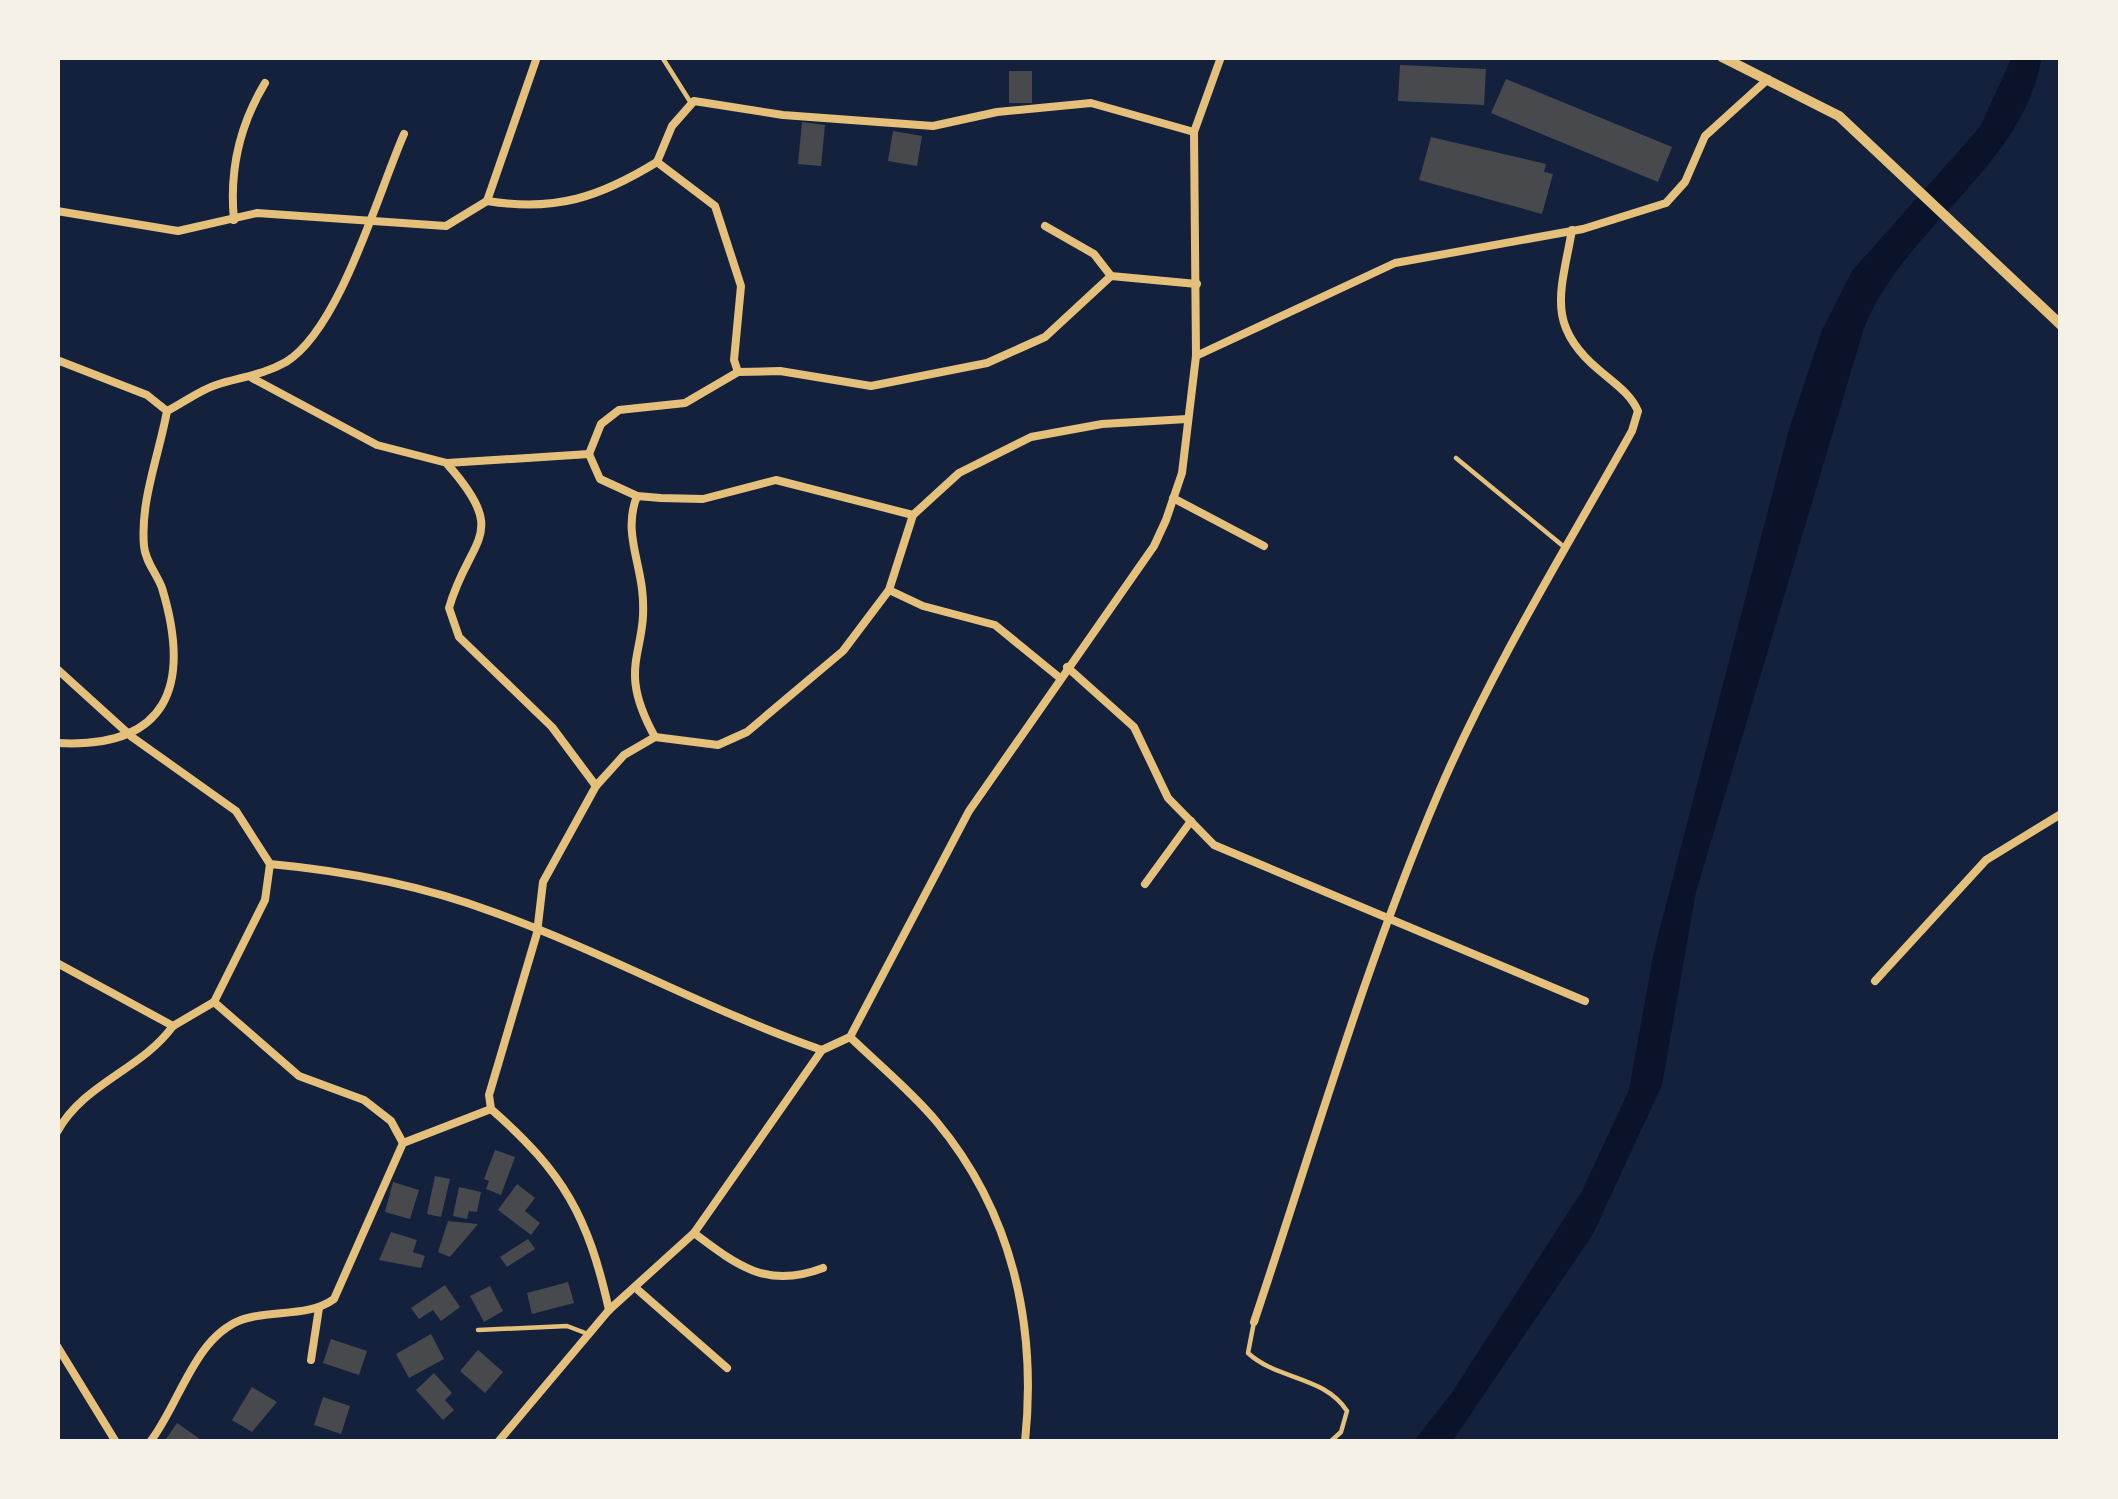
<svg xmlns="http://www.w3.org/2000/svg" width="2118" height="1499" font-family="'Golos Text',sans-serif">
<rect width="100%" height="100%" fill="#14213d"/>
<!-- water -->
<path fill="#0b132b" d="M2012,57H2042C2021,171 1907,223 1864,328L1696,892L1662,1085L1593,1234L1452,1442H1413L1451,1394L1582,1191L1629,1090L1654,951L1788,433L1822,330L1852,271L1980,127Z"/>
<!-- building -->
<g fill="#48494c">
<polygon points="1400,65 1486,69 1484,105 1398,101"/>
<rect x="1009" y="71" width="23" height="32"/>
<polygon points="1506,79 1672,147 1658,182 1491,113"/>
<polygon points="802,122 825,125 821,166 798,164"/>
<polygon points="893,131 922,136 917,166 888,161"/>
<polygon points="1431,137 1546,164 1544,172 1553,174 1542,214 1419,180"/>
<polygon points="495,1150 515,1157 501,1195 486,1189 489,1181 484,1179"/>
<polygon points="435,1176 450,1179 441,1217 427,1214"/>
<polygon points="393,1182 419,1190 410,1219 385,1212"/>
<polygon points="517,1184 535,1198 525,1211 540,1223 531,1235 498,1210"/>
<polygon points="459,1187 481,1192 477,1212 469,1211 467,1219 453,1216"/>
<polygon points="448,1221 478,1224 450,1257 438,1252"/>
<polygon points="391,1232 417,1240 413,1252 425,1256 421,1268 379,1260"/>
<polygon points="528,1239 535,1249 507,1267 500,1257"/>
<polygon points="568,1282 574,1303 532,1314 527,1293"/>
<polygon points="445,1285 460,1307 441,1321 433,1310 419,1319 411,1308"/>
<polygon points="490,1286 503,1311 484,1322 470,1296"/>
<polygon points="431,1334 444,1359 409,1378 396,1354"/>
<polygon points="331,1339 367,1351 359,1375 323,1363"/>
<polygon points="478,1350 503,1372 485,1393 460,1371"/>
<polygon points="434,1373 452,1393 445,1400 454,1410 443,1420 416,1390"/>
<polygon points="252,1387 277,1402 252,1432 232,1420"/>
<polygon points="323,1397 350,1406 341,1434 314,1425"/>
<polygon points="177,1423 204,1442 164,1442"/>
</g>
<g fill="none" stroke-linecap="round" stroke-linejoin="round">
<!-- service -->
<g stroke="#e5c07b" stroke-width="4.5">
<polyline points="662,57 691,103"/>
<polyline points="1456,458 1563,546"/>
<path d="M1254,1322L1248,1353C1277,1380 1325,1376 1347,1411L1341,1432L1330,1442"/>
<polyline points="478,1330 567,1326 588,1334"/>
</g>
<!-- minor -->
<g stroke="#e5c07b" stroke-width="8">
<path d="M487,201C556,212 600,197 657,162"/>
<polyline points="57,211 178,231 257,213 446,226 487,201 537,57"/>
<path d="M234,220C229,170 239,126 265,83"/>
<polyline points="1045,226 1094,254 1111,276 1197,284"/>
<polyline points="1196,356 1395,263 1583,229 1666,203 1685,182 1705,136 1768,79"/>
<path d="M57,360L147,395L167,411C159,455 140,501 144,546C145,561 157,574 162,588C192,687 167,749 57,743"/>
<polyline points="738,372 734,360 741,286 715,206 657,162 672,126 694,101 783,115 933,126 997,112 1091,103 1194,132"/>
<polyline points="252,378 377,445 447,463 589,454 600,479 637,496 661,498 703,499 776,480 913,515"/>
<path d="M167,411C183,403 200,390 216,385C241,377 263,375 286,362C340,329 378,193 404,134"/>
<polyline points="589,454 601,424 619,410 685,403 738,372 780,371 871,386 987,363 1045,337 1111,276"/>
<path d="M448,465C511,536 469,537 449,608L459,637L552,727L596,786"/>
<path d="M637,496C624,529 638,556 642,589C650,654 614,663 655,737"/>
<polyline points="1173,498 1264,546"/>
<polyline points="889,590 923,606 995,625 1060,678"/>
<polyline points="1067,667 1134,727 1168,798 1214,845 1585,1001"/>
<path d="M57,669L132,737L236,811L270,864C346,871 421,885 493,912C605,952 709,1011 822,1050"/>
<polyline points="1145,884 1191,821"/>
<polyline points="57,963 173,1026 214,1002 265,900 270,864"/>
<polyline points="1875,981 1986,860 2061,814"/>
<polyline points="214,1002 299,1076 364,1100 391,1121 403,1143"/>
<path d="M850,1037C878,1064 911,1091 936,1121C1013,1213 1037,1326 1025,1442"/>
<path d="M57,1132C84,1083 141,1070 173,1026"/>
<path d="M694,1233C739,1267 768,1289 823,1268"/>
<polyline points="638,1290 727,1368"/>
<path d="M609,1310C588,1216 564,1173 491,1109L489,1095L537,933L543,882L596,786L624,755L655,737L718,745L747,732L843,651L889,590L913,515L959,473L1031,437L1102,424L1187,419"/>
<path d="M1254,1322C1313,1146 1365,965 1438,794C1492,668 1565,550 1632,431L1638,411C1630,393 1614,383 1599,370C1545,325 1561,292 1572,230"/>
<polyline points="57,1346 116,1442"/>
<polyline points="311,1360 319,1308"/>
<path d="M150,1442C179,1405 194,1338 241,1320C270,1309 308,1318 334,1299L403,1143L491,1109"/>
<polyline points="498,1442 609,1310 694,1233 822,1050 850,1037 969,811 1154,546 1166,520 1182,473 1196,356 1194,132 1221,57"/>
</g>
<!-- secondary -->
<polyline stroke="#e5c07b" stroke-width="10" points="1722,57 1839,116 2061,325"/>
</g>
<!-- border -->
<rect width="2118" height="1499" fill="none" stroke="#f6f1e7" stroke-width="120"/>
</svg>
